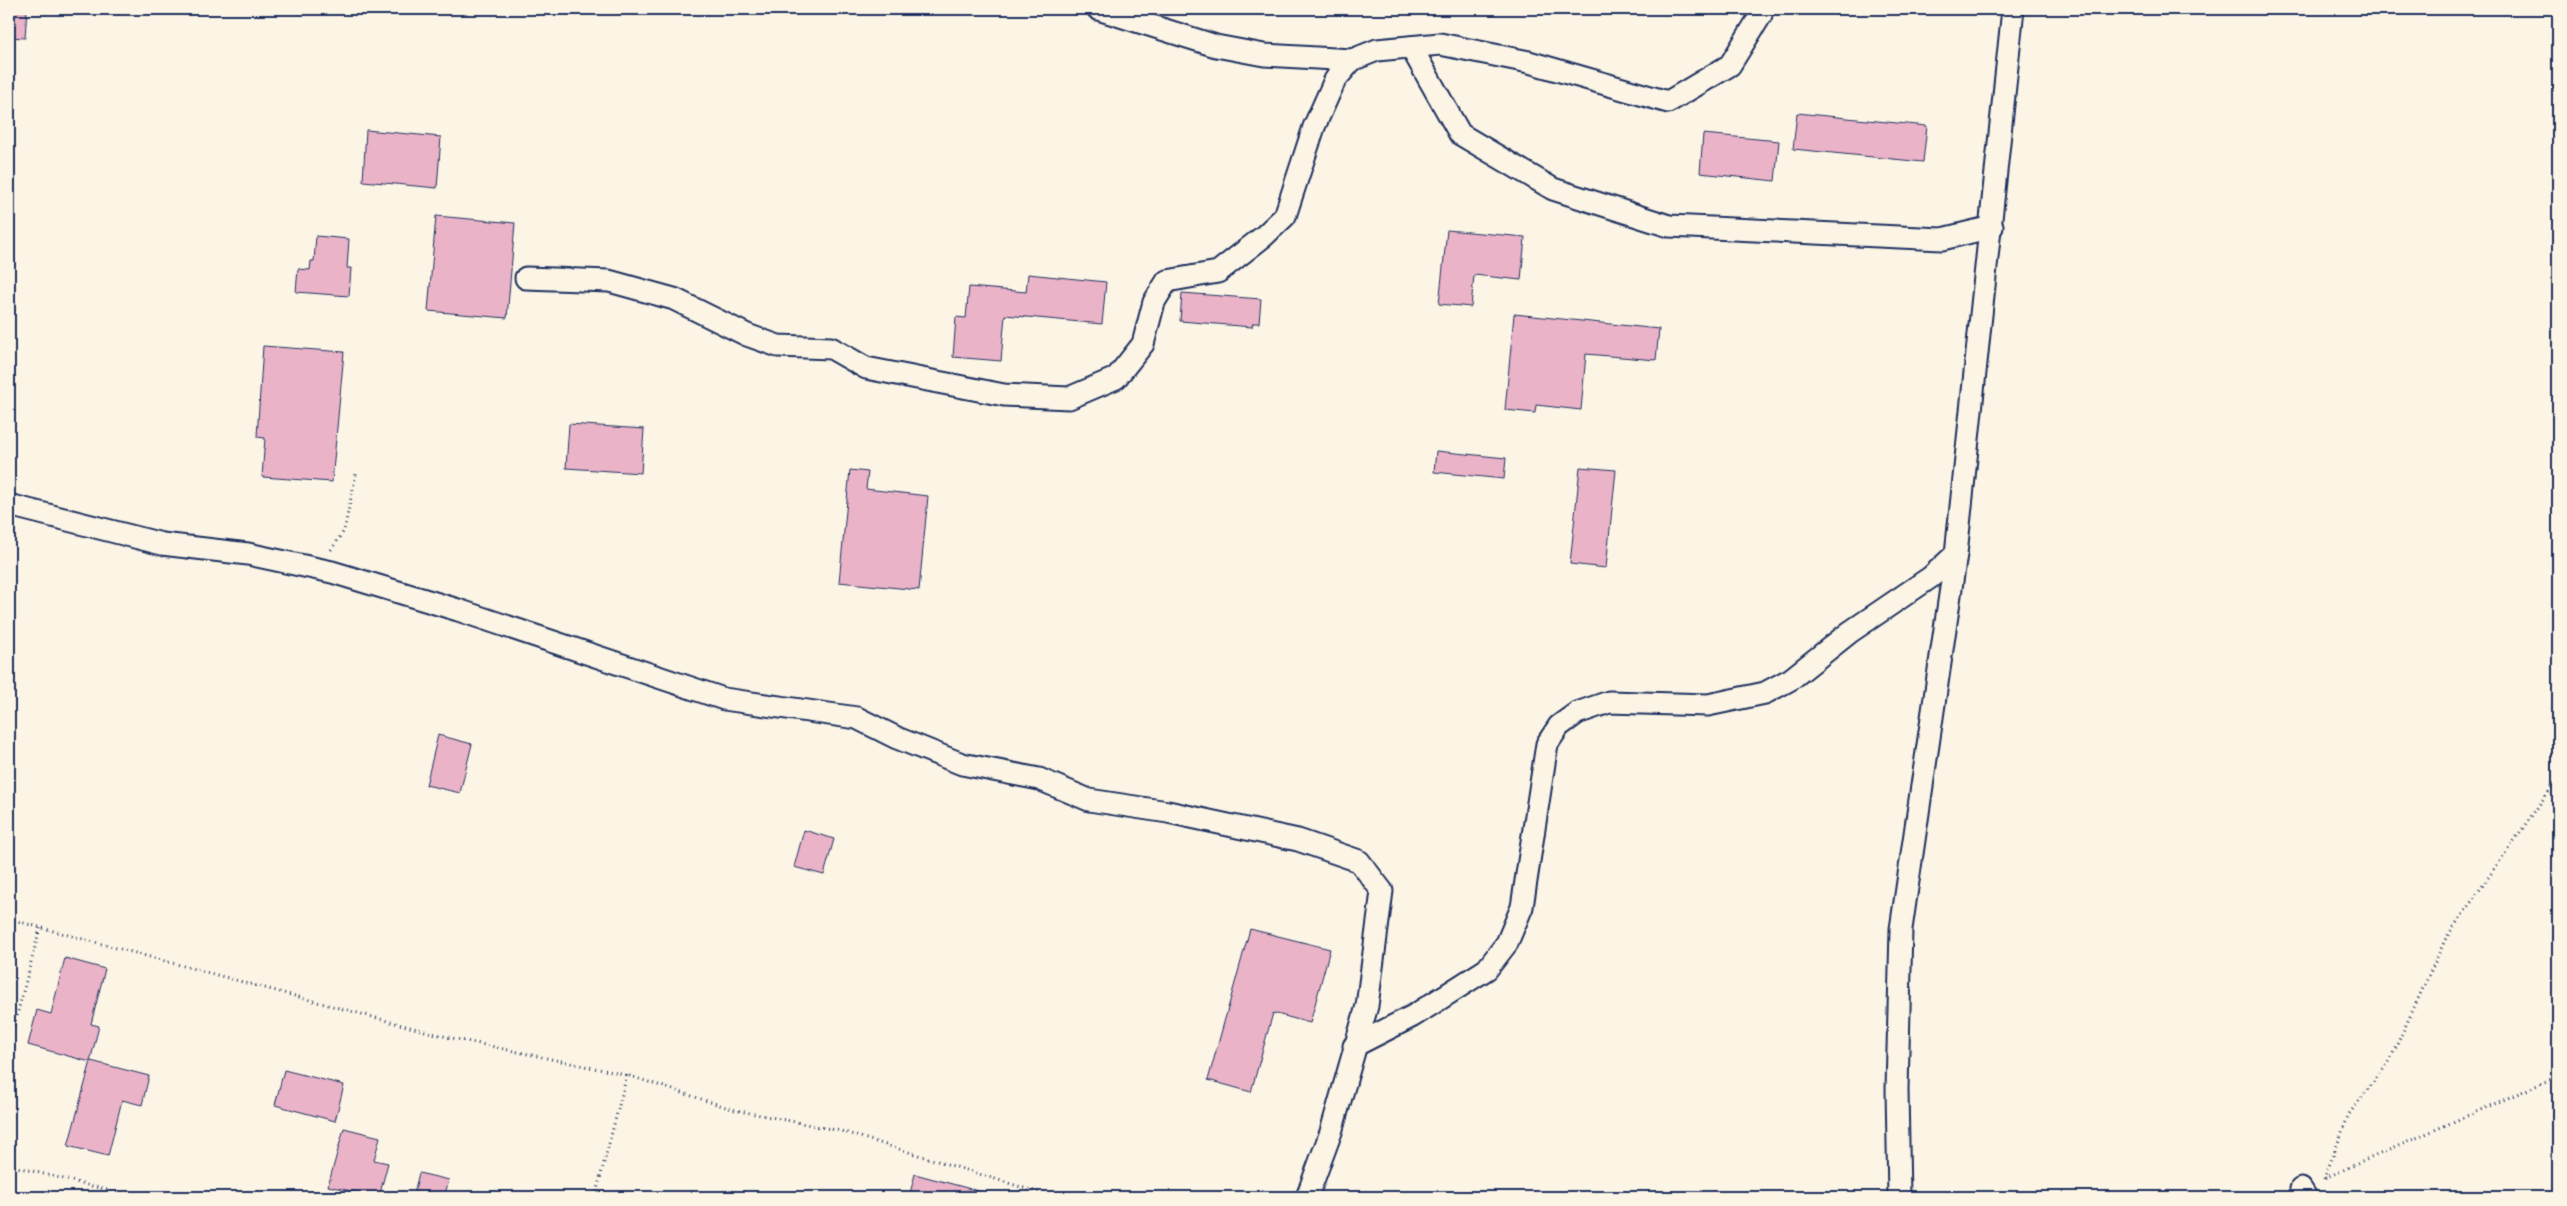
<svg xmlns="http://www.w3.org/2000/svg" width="2567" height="1206" font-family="'Patrick Hand',sans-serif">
<rect width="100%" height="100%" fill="#fcf5e5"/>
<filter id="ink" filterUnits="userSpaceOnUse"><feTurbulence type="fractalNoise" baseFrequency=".02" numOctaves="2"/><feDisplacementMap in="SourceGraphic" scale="10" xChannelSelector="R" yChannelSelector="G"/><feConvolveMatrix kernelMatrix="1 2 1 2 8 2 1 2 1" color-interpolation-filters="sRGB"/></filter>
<g filter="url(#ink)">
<!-- building -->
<g fill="#ebb3c8" stroke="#1b2f5e">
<polygon points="9,9 27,9 25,38 9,37"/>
<polygon points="1797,113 1927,126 1923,162 1793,149"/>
<polygon points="366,130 441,137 437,188 363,181"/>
<polygon points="1703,134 1779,141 1775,181 1700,173"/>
<polygon points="436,216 515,223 507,318 428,311"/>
<polygon points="1447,230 1525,237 1521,280 1474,275 1471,307 1439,304"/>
<polygon points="316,236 349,239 347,268 351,268 349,296 296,292 298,269 310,270 311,261 314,261"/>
<polygon points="1028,274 1106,282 1102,324 1005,315 1001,361 953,357 956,317 966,318 969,287 1026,292"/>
<polygon points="1182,293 1261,299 1259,323 1253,323 1252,327 1180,321"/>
<polygon points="1514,314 1659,329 1656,360 1586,354 1581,410 1536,405 1535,413 1505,410"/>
<polygon points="263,346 344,352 332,482 262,477 265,438 257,437"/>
<polygon points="569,424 644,429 641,473 566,468"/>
<polygon points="1436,451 1506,458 1504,479 1434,472"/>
<polygon points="1580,467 1616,470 1606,568 1570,564"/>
<polygon points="850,470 868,472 866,489 928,496 919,590 839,582"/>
<polygon points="438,735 472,744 460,793 426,785"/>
<polygon points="804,830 834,839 824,875 794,867"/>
<polygon points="1250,929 1330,949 1310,1023 1273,1013 1251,1092 1208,1080"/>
<polygon points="65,958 105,969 91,1024 99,1026 90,1062 28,1045 37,1010 51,1014"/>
<polygon points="91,1061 149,1076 142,1105 122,1100 108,1156 68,1146"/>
<polygon points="284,1070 344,1085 335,1121 275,1105"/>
<polygon points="344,1128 380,1137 374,1160 388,1163 379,1197 328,1186"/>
<polygon points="419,1173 449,1180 444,1197 413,1197"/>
<polygon points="915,1174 982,1192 981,1197 909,1197"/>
</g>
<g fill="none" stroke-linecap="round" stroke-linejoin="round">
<defs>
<g id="minor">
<polyline points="1098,9 1216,46 1264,55 1352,60 1377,50 1440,44 1529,62 1668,102 1730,65 1761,15 1762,9"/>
<polyline points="1411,47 1460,134 1553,189 1669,226 1942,239 1992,227"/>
<polyline points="526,278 609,281 674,299 747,335 778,346 831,348 866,368 1004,395 1069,398 1116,378 1143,344 1154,302 1167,281 1218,272 1264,236 1285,216 1314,127 1335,80 1352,60"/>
<polyline points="9,505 162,544 248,554 332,572 458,610 724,699 857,718 897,738 962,764 1039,779 1089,800 1168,812 1298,840 1359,861 1382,891 1367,1006 1331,1132 1307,1197"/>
<polyline points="1354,1046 1413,1016 1487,969 1507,943 1522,907 1547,744 1559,726 1577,713 1609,702 1708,705 1765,693 1791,679 1850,632 1931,577 1956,554"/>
<polyline points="2301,1189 2306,1197"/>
<polyline points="1899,1197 1897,1090 1901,929 1956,554 2013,9"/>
</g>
</defs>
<!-- minor casing -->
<use href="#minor" stroke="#1b2f5e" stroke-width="25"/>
<!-- path -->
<g stroke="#1b2f5e" stroke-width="3" stroke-dasharray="1 4" stroke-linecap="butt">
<polyline points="331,550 344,531 356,474"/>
<polyline points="9,919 447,1037 627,1075 735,1110 841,1131 1053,1197"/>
<polyline points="9,1045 40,928"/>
<polyline points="9,1165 134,1197"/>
<polyline points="2325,1178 2558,1076"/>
<polyline points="2324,1179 2349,1114 2389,1062 2446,938 2558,778"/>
<polyline points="595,1197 627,1075"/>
</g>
<!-- minor -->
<use href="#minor" stroke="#fcf5e5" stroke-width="21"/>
</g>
</g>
<!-- margin -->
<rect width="2567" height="1206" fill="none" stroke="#fcf5e5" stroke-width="30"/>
<rect x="15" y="15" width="2537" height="1176" fill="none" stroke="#1b2f5e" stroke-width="2" filter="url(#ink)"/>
</svg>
